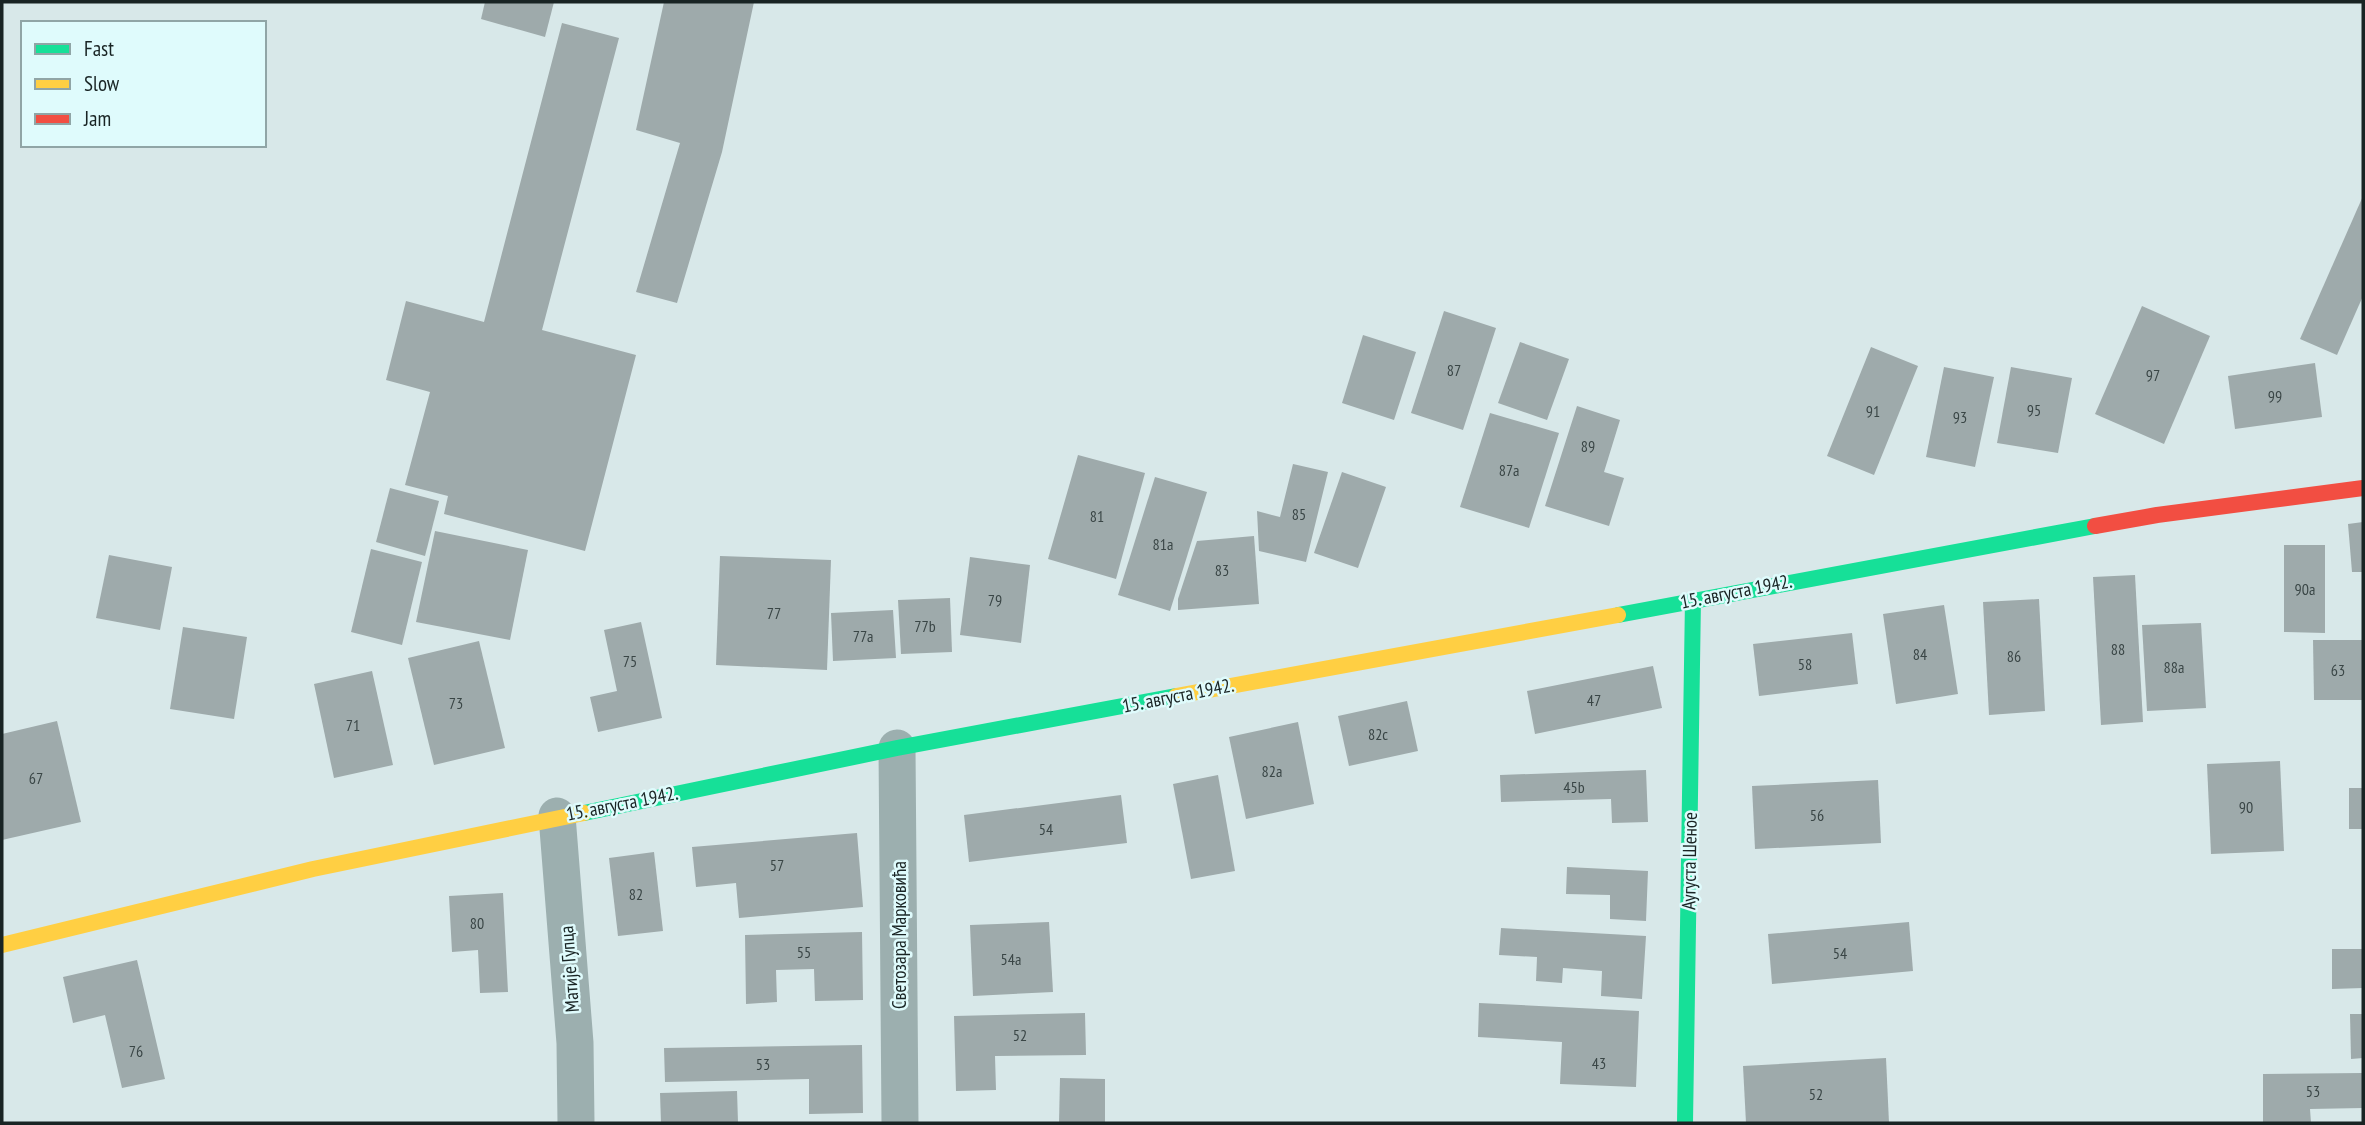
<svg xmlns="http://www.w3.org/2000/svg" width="2365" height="1125" font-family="'PT Sans Narrow',sans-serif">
<rect width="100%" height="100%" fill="#d8e8e9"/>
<!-- building -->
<g fill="#9eaaab">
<polygon points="485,2 554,2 545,37 481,19"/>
<polygon points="664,2 754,2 722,152 677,303 636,292 680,143 636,130"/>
<polygon points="562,23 619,38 542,330 636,355 585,551 444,514 448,496 405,485 430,392 386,380 406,301 484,322"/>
<polygon points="2363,196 2363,296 2337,355 2300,339"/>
<polygon points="2142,306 2210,336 2164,444 2095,414"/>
<polygon points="1444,311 1496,328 1463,430 1411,413"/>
<polygon points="1363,335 1416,352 1394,420 1342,403"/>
<polygon points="1520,342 1569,359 1547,420 1498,403"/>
<polygon points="1871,347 1918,366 1874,475 1827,456"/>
<polygon points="2315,363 2322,417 2235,429 2228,376"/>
<polygon points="1944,367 1994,377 1975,467 1926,457"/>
<polygon points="2011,367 2072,378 2058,453 1997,443"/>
<polygon points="1577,406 1620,420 1604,472 1624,478 1609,526 1545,506"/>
<polygon points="1490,413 1559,433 1529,528 1460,507"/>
<polygon points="1078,455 1145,473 1116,579 1048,559"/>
<polygon points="1293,464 1328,472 1306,562 1259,551 1257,511 1280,517"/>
<polygon points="1342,472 1386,487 1358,568 1314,553"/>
<polygon points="1155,477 1207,492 1170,611 1118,595"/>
<polygon points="390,488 439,501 425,556 376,542"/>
<polygon points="2363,522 2363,572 2352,572 2348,524"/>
<polygon points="435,531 528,550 510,640 416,622"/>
<polygon points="1254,536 1259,604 1178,610 1178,599 1197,541"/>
<polygon points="2284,545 2325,545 2325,633 2284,632"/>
<polygon points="371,549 422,562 402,645 351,632"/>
<polygon points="109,555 172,567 160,630 96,618"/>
<polygon points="720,556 831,560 827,670 716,665"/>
<polygon points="970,557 1030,565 1021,643 960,635"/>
<polygon points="2135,575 2143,722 2101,725 2093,577"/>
<polygon points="950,598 952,652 901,654 898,600"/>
<polygon points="2039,599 2045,711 1989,715 1983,602"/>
<polygon points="1944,605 1958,694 1896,704 1883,614"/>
<polygon points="893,610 896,658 833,661 831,613"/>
<polygon points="641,622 662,718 598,732 590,697 617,691 604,630"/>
<polygon points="2201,623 2206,708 2147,711 2142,625"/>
<polygon points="183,627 247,637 234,719 170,709"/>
<polygon points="1852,633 1858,684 1759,696 1753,644"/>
<polygon points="2313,640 2363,640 2363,700 2314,700"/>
<polygon points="479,641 505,748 434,765 408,658"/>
<polygon points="1653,666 1662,708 1535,734 1527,691"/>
<polygon points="372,671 393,765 334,778 314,684"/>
<polygon points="1407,701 1418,751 1349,766 1338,716"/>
<polygon points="57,721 81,822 2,840 2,734"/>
<polygon points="1298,722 1314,804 1246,819 1229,737"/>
<polygon points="2280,761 2284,851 2211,854 2207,764"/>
<polygon points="1646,770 1648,822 1612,823 1611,799 1501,802 1500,775"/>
<polygon points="1218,775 1235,871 1191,879 1173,784"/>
<polygon points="1878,780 1881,843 1755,849 1752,786"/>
<rect x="2349" y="788" width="14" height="41"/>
<polygon points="1121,795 1127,843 969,862 964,815"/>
<polygon points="857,833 863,907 739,918 736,883 696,887 692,847"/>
<polygon points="654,852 663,931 618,936 609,858"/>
<polygon points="1567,867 1648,871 1646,921 1610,919 1610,895 1566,894"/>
<polygon points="503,893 508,992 480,993 478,950 452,952 449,896"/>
<polygon points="1049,922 1053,992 973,996 970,925"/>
<polygon points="1909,922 1913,971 1772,984 1768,934"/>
<polygon points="1501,928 1646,936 1642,999 1601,996 1602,971 1563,968 1562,983 1536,981 1537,957 1499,955"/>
<polygon points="862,932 863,1000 815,1001 814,969 776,970 777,1002 746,1004 745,935"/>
<polygon points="2332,949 2363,949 2363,988 2332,989"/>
<polygon points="137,960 165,1079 122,1088 105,1015 73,1023 63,977"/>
<polygon points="1479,1003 1639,1011 1636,1087 1560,1084 1562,1042 1478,1037"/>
<polygon points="1085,1013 1086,1055 995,1056 996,1090 956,1091 954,1016"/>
<polygon points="2350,1014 2363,1014 2363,1058 2351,1059"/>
<polygon points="862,1045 863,1113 809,1114 809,1079 665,1082 664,1048"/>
<polygon points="1886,1058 1889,1123 1746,1123 1743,1066"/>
<polygon points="2363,1073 2363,1108 2310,1109 2311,1123 2263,1123 2263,1074"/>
<polygon points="1060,1078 1105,1079 1105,1123 1059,1123"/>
<polygon points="737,1091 738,1123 661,1123 660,1093"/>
</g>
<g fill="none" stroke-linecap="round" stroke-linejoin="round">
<!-- street -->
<g stroke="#9cafaf" stroke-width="37">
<polyline points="897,748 900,1123"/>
<polyline points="557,816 575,1043 576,1123"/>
</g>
<!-- fast -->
<g stroke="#16e098" stroke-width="16">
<polyline points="1618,615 2095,526"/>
<polyline points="584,813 897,748 1176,696"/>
<polyline points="1685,1123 1693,599"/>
</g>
<!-- slow -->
<g stroke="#ffcf43" stroke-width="16">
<polyline points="1176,696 1618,615"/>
<polyline points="2,945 313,869 584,813"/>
</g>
<!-- jam -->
<polyline stroke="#f24e42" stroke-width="16" points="2095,526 2157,515 2363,488"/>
</g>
<g text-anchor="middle" stroke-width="5" stroke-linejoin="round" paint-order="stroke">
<!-- number labels -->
<g font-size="16" fill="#3a4646">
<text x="1454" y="376">87</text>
<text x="2153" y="381">97</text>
<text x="2275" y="402">99</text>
<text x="2034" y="416">95</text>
<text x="1873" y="417">91</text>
<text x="1960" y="423">93</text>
<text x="1588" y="452">89</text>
<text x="1509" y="476">87a</text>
<text x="1299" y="520">85</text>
<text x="1097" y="522">81</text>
<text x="1163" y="550">81a</text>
<text x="1222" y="576">83</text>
<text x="2305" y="595">90a</text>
<text x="995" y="606">79</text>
<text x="774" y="619">77</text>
<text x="925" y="632">77b</text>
<text x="863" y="642">77a</text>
<text x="2118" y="655">88</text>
<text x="1920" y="660">84</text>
<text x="2014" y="662">86</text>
<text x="630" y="667">75</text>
<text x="1805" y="670">58</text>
<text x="2174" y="673">88a</text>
<text x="2338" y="676">63</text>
<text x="1594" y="706">47</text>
<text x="456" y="709">73</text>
<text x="353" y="731">71</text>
<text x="1378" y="740">82c</text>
<text x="1272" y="777">82a</text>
<text x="36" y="784">67</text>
<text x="1574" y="793">45b</text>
<text x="2246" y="813">90</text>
<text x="1817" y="821">56</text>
<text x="1046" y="835">54</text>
<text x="777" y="871">57</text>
<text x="636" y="900">82</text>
<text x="477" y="929">80</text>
<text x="804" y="958">55</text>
<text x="1840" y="959">54</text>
<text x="1011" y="965">54a</text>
<text x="1020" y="1041">52</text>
<text x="136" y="1057">76</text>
<text x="1599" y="1069">43</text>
<text x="763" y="1070">53</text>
<text x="2313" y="1097">53</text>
<text x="1816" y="1100">52</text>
</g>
<!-- street labels -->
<g font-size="19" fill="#192424" stroke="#dffbfc">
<text transform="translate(1736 591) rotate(-11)" y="7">15. августа 1942.</text>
<text transform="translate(1178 695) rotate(-11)" y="7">15. августа 1942.</text>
<text transform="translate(622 803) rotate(-11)" y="7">15. августа 1942.</text>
<text transform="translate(1689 861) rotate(-89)" y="7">Аугуста Шеное</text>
<text transform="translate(899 935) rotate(-90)" y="7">Светозара Марковића</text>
<text transform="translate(569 969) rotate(-94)" y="7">Матије Гупца</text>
</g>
</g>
<!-- border -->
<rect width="2365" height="1125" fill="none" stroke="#192424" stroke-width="7"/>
<!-- legend -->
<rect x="21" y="21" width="245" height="126" fill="#dffbfc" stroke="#90a5a6" stroke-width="2"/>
<rect x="35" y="44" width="35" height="10" fill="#16e098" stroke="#90a5a6" stroke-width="2"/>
<text x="84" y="56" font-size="21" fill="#192424">Fast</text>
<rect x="35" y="79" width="35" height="10" fill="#ffcf43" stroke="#90a5a6" stroke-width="2"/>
<text x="84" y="91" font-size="21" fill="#192424">Slow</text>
<rect x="35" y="114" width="35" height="10" fill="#f24e42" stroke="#90a5a6" stroke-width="2"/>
<text x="84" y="126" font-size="21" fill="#192424">Jam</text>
</svg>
